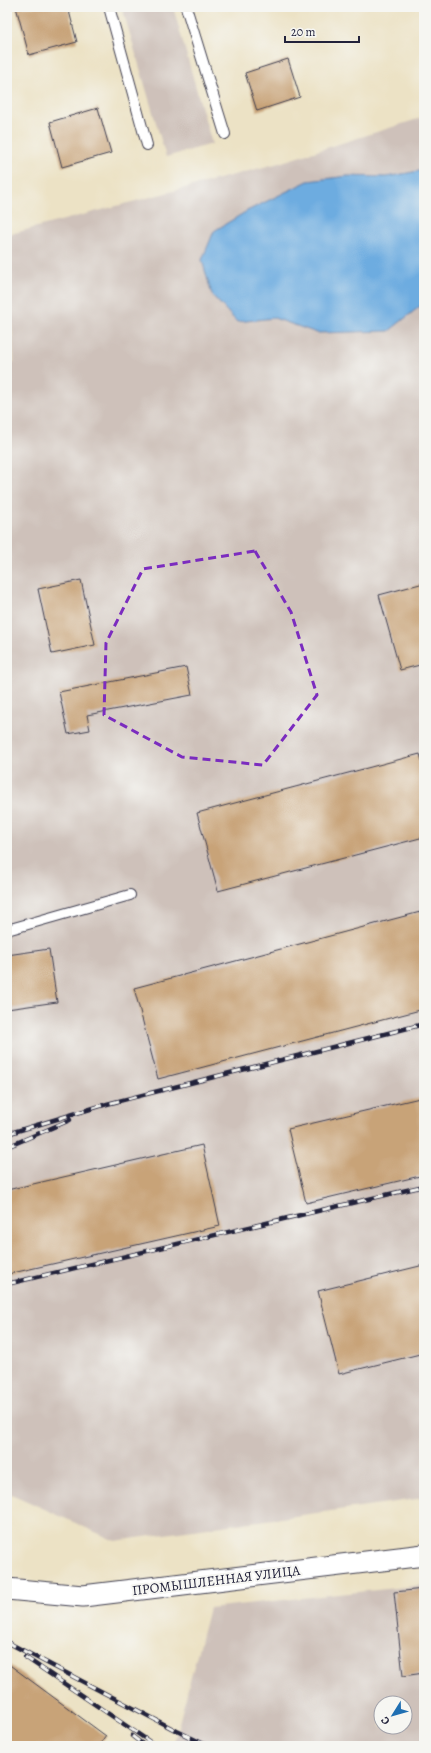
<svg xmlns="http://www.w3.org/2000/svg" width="431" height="1753" font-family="Alegreya,serif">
<rect width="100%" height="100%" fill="#f6f6f2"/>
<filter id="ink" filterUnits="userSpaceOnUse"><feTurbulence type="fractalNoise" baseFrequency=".025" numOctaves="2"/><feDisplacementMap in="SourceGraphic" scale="8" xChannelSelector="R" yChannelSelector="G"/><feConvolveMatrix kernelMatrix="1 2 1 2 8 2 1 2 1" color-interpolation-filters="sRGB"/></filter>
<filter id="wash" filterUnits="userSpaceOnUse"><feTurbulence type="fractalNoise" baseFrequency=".012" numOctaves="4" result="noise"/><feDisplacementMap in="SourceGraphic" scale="16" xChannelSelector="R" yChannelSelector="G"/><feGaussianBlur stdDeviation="0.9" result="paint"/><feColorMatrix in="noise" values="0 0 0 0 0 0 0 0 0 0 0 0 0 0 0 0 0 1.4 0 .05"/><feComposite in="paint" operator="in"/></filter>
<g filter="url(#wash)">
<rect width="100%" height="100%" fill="#ece2c5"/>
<!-- industrial -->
<g fill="#cec1ba" fill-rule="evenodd">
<polygon points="122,7 173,7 212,144 166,157"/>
<polygon points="424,117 424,1498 115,1541 7,1492 7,364 14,362 7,235 279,163"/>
<path d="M424,1585V1746H173L209,1608ZM381,1703H405V1727H381Z"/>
</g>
<!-- water -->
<polygon fill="#6dace0" stroke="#48678e" points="424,170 424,222 421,225 424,230 424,303 389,331 317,333 274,318 237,322 212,295 202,260 214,231 247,211 308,181 348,176 386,177"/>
<g id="blocks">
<!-- building -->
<g fill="#c8a378">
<polygon points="16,7 68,7 77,42 29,55"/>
<polygon points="288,59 300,97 257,111 245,73"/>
<polygon points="98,108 111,153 62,167 50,122"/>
<polygon points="81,580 95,645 52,654 38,589"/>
<polygon points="424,583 424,664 400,670 379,595"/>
<polygon points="186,667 192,695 87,715 90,730 68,734 59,692"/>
<polygon points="420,754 424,768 424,837 218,891 197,813"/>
<polygon points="424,911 424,1009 158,1079 134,988"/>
<polygon points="49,949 57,1002 7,1009 7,955"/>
<polygon points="424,1097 424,1175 306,1203 288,1129"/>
<polygon points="202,1145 220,1226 8,1274 7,1268 7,1190"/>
<polygon points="424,1265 424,1353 339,1374 318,1291"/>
<polygon points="424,1589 424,1673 403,1676 394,1592"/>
<polygon points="7,1663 106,1736 99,1746 7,1746"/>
</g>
</g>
</g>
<g filter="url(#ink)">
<use href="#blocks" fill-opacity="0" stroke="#403f50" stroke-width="1"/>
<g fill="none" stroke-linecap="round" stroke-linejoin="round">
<defs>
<g id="lane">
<polyline points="109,7 147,145"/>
<polyline points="186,7 225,134"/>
<polyline points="7,930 130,895"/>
</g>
<polyline id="street" points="7,1589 83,1596 424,1555"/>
</defs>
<!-- lane casing -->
<use href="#lane" stroke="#403f50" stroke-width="12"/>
<!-- street casing -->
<use href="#street" stroke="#403f50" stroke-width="23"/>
<!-- lane -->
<use href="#lane" stroke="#fff" stroke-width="10"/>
<!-- street -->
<use href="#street" stroke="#fff" stroke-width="21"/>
<defs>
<g id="rail">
<polyline points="7,1134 107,1104 424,1024"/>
<polyline points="7,1147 70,1120"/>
<polyline points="7,1284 424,1186"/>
<polyline points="7,1642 177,1731 208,1746"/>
<polyline points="25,1657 156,1746"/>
<polyline points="132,1736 145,1746"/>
</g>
</defs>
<!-- rail casing -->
<use href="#rail" stroke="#22223b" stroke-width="4.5"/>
<!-- rail -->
<use href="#rail" stroke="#f6f6f2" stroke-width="3" stroke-dasharray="9" stroke-linecap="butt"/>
</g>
</g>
<!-- marked area -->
<path fill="none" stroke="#7b2cbf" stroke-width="3" stroke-dasharray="8 5" stroke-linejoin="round" d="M255,551L291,612L317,695L263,765L182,757L104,715L106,643L143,569Z"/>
<g text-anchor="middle" stroke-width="4" stroke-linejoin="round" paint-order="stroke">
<!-- street labels -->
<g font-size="14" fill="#22223b" stroke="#f6f6f2">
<text transform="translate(216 1580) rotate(-7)" y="5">ПРОМЫШЛЕННАЯ УЛИЦА</text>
</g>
</g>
<!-- margin -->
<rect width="431" height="1753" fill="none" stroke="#f6f6f2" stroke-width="24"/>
<!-- north arrow -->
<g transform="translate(393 1715) rotate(233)"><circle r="19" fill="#f6f6f2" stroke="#a1a1a9"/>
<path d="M0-3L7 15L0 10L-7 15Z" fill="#1f6fb2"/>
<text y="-6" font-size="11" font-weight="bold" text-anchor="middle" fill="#22223b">С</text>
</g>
<!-- scale -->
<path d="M285 36v6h74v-6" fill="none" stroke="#22223b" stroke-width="2"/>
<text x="291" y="36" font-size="12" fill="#22223b" stroke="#f6f6f2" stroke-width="3" paint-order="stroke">20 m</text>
</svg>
